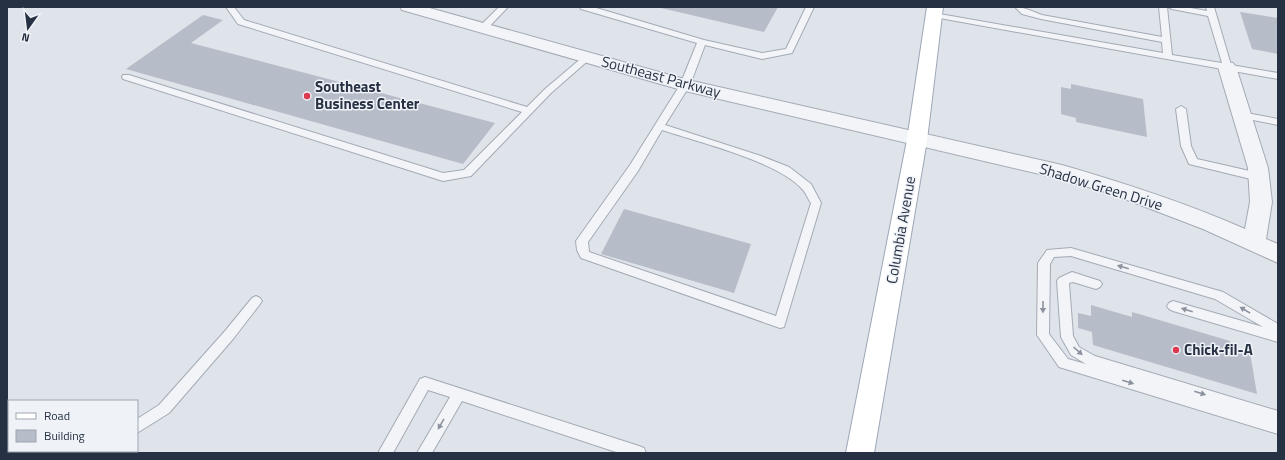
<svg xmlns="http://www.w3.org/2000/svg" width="1285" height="460" font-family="'Titillium Web',sans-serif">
<rect width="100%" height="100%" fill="#dfe3ea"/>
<!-- building -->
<g fill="#b6bcc8">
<polygon points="662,7 778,7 764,32 661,8"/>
<polygon points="1240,12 1278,18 1278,54 1252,49"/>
<polygon points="203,15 223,20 191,43 495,123 463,164 126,69"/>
<polygon points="1071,84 1143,99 1147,137 1076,122 1076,118 1061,114 1061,87 1071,89"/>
<polygon points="624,209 751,244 734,293 601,254"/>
<polygon points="1091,305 1132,317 1132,312 1230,341 1231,348 1250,353 1257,394 1093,345 1092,332 1078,328 1078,313 1091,316"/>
<polygon points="7,430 9,431 9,451 41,451 39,453 7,453"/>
</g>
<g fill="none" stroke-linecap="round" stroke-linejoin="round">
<defs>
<g id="lane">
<polygon points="226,7 234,7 244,20 527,107 545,89 584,56 587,55 591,58 551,93 471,176 443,181 123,79 122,77 123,75 129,75 443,173 464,170 522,112 238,24"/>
<polygon points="499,7 508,7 486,30 480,30 479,28 480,26"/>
<path d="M580,7H593L704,40L762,53L786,49L806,7H814L792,53L762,59L705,45L690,85L665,125L761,156L789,167L811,184L821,203L784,327L780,328L581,258L577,250L576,241L630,165L680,85L697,43L581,9ZM662,130C698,142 780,162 803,190C806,193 808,199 811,203L776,316L589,252L588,242L638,171Z"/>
<path d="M1015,7C1025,7 1033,12 1042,15L1162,37L1159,7H1167L1172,55L1222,63L1208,16L1172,9L1168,7H1185L1207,11L1206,7H1214L1231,65L1278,73V79L934,17L930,15L934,13L1163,53L1162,42L1041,19L1022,14Z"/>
<polygon points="1181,106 1186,109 1191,146 1197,159 1263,174 1264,177 1263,180 1259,181 1189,164 1181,146 1176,109"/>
<polygon points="1241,112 1278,119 1278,125 1238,117 1236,115"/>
<polygon points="1071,248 1223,292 1278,324 1278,342 1173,311 1169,309 1167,306 1169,303 1173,301 1263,327 1215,299 1071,256 1054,257 1050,264 1049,334 1068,359 1086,364 1071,355 1061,337 1057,281 1059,278 1072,272 1100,281 1102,284 1100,287 1096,289 1073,282 1069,283 1073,336 1079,347 1095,356 1278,411 1278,434 1059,367 1037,335 1038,263 1047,250"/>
<polygon points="256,296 260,298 262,301 260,304 233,339 169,413 137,433 137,419 159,405 225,331 252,298"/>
<polygon points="425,377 639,446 644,448 646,453 619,453 462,401 432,453 417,453 450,397 428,390 393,453 378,453 420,379"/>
<polygon points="88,451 103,451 102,453 87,453"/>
</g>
<path id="street" d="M400,7H426L688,80L1062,165C1124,183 1186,203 1245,229L1250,202L1248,168L1218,67L1221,63L1227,62L1233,63L1236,67L1268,168L1272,202L1266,239L1278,244V263L1203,229L1109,193L1061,179L685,91L402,10Z"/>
<polygon id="primary" points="927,7 943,7 927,140 874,453 846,453 907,140"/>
</defs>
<!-- lane casing -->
<use href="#lane" stroke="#a4aab5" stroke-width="2"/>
<!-- street casing -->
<use href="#street" stroke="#a4aab5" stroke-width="2"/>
<!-- primary casing -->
<use href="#primary" stroke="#9da7b7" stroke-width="2"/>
<!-- lane -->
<use href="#lane" fill="#f2f4f8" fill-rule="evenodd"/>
<!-- street -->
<use href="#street" fill="#f2f4f8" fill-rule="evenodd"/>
<!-- primary -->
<use href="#primary" fill="#fff" fill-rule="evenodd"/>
</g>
<!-- one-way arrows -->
<defs><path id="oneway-solid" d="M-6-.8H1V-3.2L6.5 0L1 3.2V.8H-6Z"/></defs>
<g fill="#8c929e">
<use href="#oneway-solid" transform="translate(1123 267) rotate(-164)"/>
<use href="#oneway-solid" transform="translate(1043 307) rotate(91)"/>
<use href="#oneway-solid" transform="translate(1187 310) rotate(-163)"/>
<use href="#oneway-solid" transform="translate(1245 310) rotate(-149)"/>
<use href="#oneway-solid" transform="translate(1078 351) rotate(42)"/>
<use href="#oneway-solid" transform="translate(1128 382) rotate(17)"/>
<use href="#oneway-solid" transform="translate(1200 393) rotate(17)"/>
<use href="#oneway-solid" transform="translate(441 424) rotate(120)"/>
</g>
<!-- markers -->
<g fill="#dc3850" stroke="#eff2f7" stroke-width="1.5">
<circle cx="307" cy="96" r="4"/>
<circle cx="1176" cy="350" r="4"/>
</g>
<g text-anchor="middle" stroke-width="3" stroke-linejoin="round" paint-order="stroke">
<!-- street labels -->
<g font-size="15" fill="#263143" stroke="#eff2f7">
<text transform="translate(661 77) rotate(15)" y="5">Southeast Parkway</text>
<text transform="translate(1101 187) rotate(17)" y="5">Shadow Green Drive</text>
<text transform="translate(901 230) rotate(-80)" y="5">Columbia Avenue</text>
</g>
<!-- poi labels -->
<g font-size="15" font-weight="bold" fill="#263143" stroke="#eff2f7" text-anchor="start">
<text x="315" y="92">Southeast<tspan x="315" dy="17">Business Center</tspan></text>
<text x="1184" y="355">Chick-fil-A</text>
</g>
</g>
<!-- border -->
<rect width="1285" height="460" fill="none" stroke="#263143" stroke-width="16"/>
<!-- legend -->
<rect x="8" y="400" width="130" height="52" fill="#eff2f7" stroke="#9fa5af"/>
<rect x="16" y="413" width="20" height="6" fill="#ffffff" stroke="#9fa5af"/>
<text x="44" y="420" font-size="12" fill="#263143">Road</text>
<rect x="16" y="430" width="20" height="12" fill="#b6bcc8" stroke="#9fa5af"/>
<text x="44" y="440" font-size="12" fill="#263143">Building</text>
<!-- north arrow -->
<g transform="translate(28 28) rotate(194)" stroke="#eff2f7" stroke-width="3" paint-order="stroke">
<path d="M0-3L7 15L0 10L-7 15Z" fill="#263143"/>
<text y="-6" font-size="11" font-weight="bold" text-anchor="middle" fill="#263143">N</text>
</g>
</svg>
